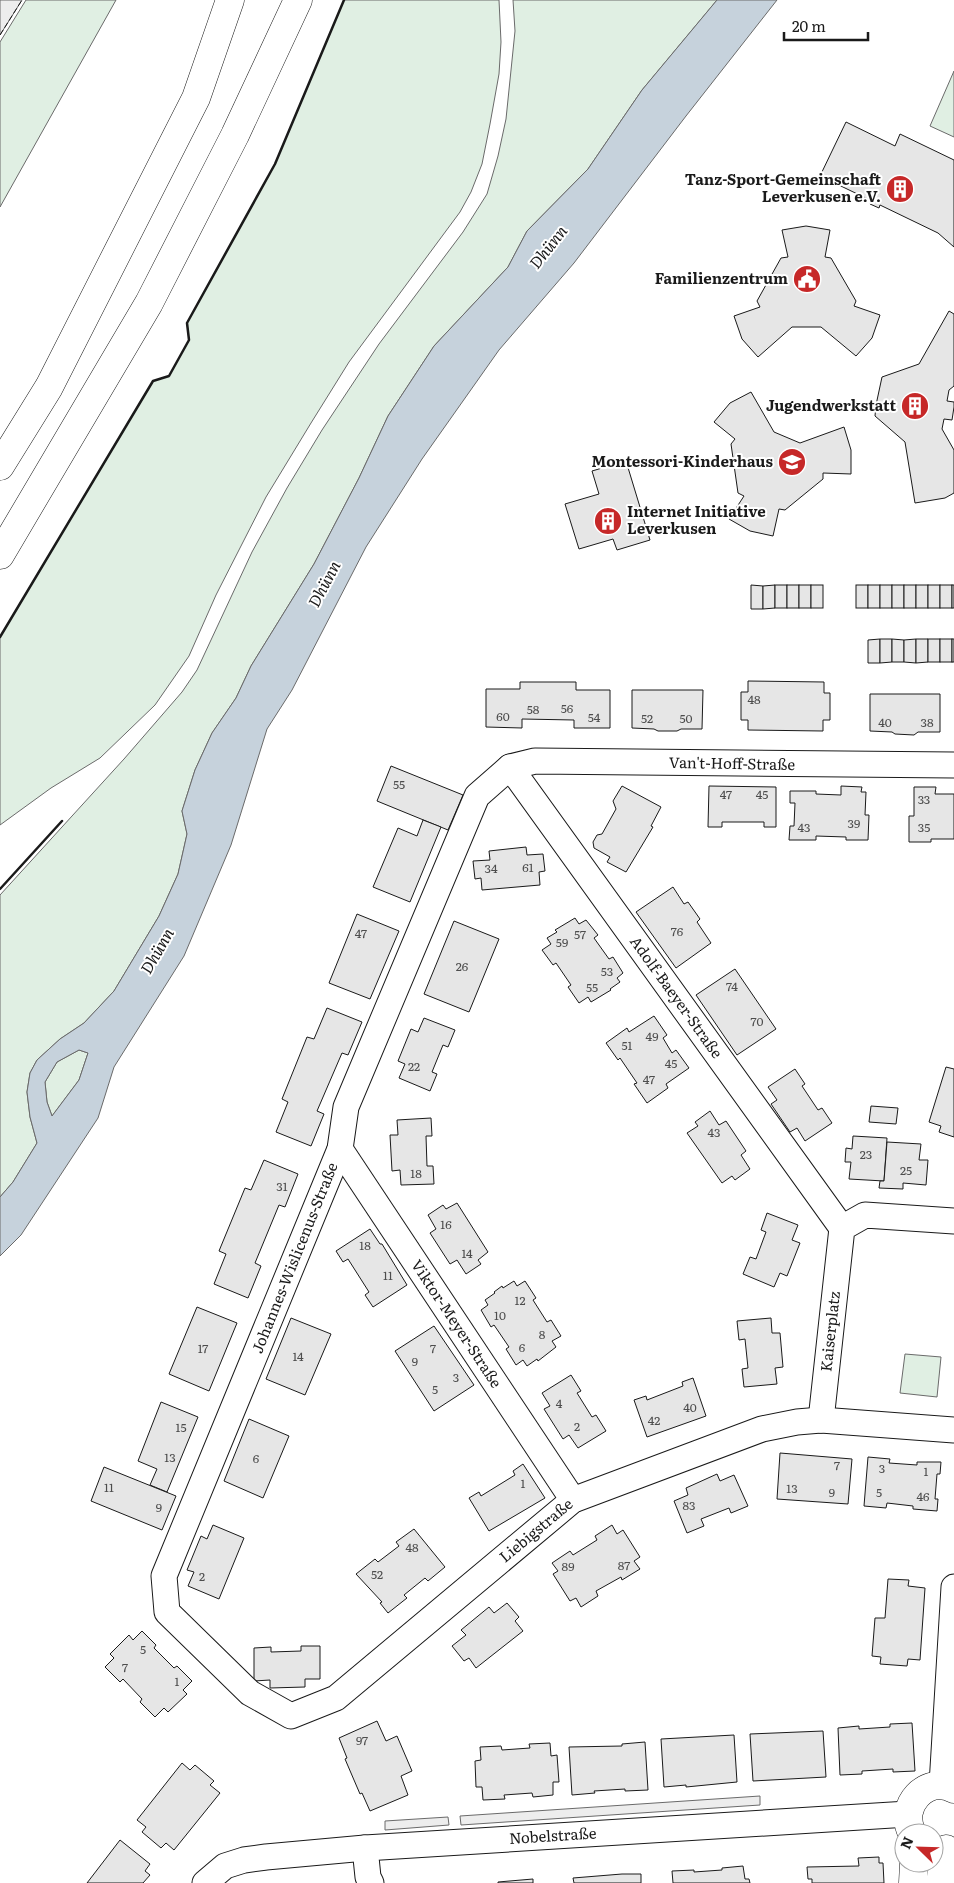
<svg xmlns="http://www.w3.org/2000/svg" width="954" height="1883" font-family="Literata,serif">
<rect width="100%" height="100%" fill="#fff"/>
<!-- green -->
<g fill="#e0efe3" stroke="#6a6a6a">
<polygon points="26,0 116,0 0,207 0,42"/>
<polygon points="344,0 499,0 501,42 499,74 490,124 482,164 471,192 460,212 349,362 311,423 266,497 216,595 189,656 155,705 100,758 51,788 0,825 0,637 153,381 169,376 189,340 187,323 275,164"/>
<polygon points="513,0 717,0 642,90 588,169 527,231 508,267 434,346 388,416 359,478 314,564 251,666 236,698 212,733 195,770 182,811 187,834 178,874 159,916 114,991 84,1023 60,1039 37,1060 30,1073 27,1092 30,1117 37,1143 13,1182 0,1197 0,895 124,759 182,692 197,670 252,552 287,488 322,430 379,344 463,232 487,194 498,156 506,119 515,31"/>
<polygon points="954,71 954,137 930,126"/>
<polygon points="79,1050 88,1053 79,1080 52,1116 47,1102 45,1082 57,1062"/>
<polygon points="905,1354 941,1357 937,1397 900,1393"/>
</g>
<!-- parking -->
<g fill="#ededed" stroke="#6a6a6a">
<polygon points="0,0 22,0 0,35"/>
<polygon points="760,1796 760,1805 461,1825 460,1816"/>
<polygon points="448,1817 449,1825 385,1830 385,1821"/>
</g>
<!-- water -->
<path fill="#c6d2dc" stroke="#6a6a6a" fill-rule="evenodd" d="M717,0H777L686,116L574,263L499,350L422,459L366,547L292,690L267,729L231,845L184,956L114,1067L98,1118L21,1235L0,1256V1197L13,1182L37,1143L30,1117L27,1092L30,1073L37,1060L60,1039L84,1023L114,991L159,916L178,874L187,834L182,811L195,770L212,733L236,698L251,666L314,564L359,478L388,416L434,346L508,267L527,231L588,169L642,90ZM79,1050L88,1053L79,1080L52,1116L47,1102L45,1082L57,1062Z"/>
<!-- building -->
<g fill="#e6e6e6" stroke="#1a1a1a">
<polygon points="846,122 895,146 900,134 954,160 954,247 938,233 880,205 879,208 870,204 872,201 820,176"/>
<polygon points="806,226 830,230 825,257 831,258 856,301 854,306 880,315 872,338 856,356 821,327 792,327 758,357 742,339 734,316 760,307 757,301 781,258 788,257 782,230"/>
<polygon points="949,311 954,314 954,386 949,390 947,401 954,402 954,407 952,420 944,419 942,429 954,450 954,493 945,498 915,503 905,442 875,416 876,405 882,377 919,364"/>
<polygon points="751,392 774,432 800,443 844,427 851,450 851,474 823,473 823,479 785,510 779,509 773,536 750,531 729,519 744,496 738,493 731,444 735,439 714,422 730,403"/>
<polygon points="626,461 650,540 617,550 613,539 579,549 565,504 599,494 592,471"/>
<polygon points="751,585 763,586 763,609 751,609"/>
<polygon points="775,585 775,608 763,609 763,586"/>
<rect x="775" y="585" width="12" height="23"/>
<rect x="787" y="585" width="12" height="23"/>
<rect x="799" y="585" width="12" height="23"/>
<rect x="811" y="585" width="12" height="23"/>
<rect x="856" y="585" width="12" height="23"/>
<rect x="868" y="585" width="12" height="23"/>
<rect x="880" y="585" width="12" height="23"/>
<rect x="892" y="585" width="12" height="23"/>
<rect x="904" y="585" width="12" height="23"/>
<rect x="916" y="585" width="12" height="23"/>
<rect x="928" y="585" width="12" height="23"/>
<rect x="940" y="585" width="12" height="23"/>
<rect x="952" y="585" width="2" height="23"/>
<polygon points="880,639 880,663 868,663 868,640"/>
<polygon points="880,639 892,639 892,662 880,663"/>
<polygon points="892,639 904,640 904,662 892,662"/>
<polygon points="916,639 916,663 904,662 904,640"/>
<polygon points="916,639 928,639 928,662 916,663"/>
<rect x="928" y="639" width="12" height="23"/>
<rect x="940" y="639" width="12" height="23"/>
<rect x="952" y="639" width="2" height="23"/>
<polygon points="748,681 824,682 824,693 830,693 830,720 823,720 823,731 748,730 748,720 741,720 741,692 748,692"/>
<polygon points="520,682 576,682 576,690 610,690 610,728 574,728 574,720 522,719 522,728 486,727 486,689 520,689"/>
<polygon points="632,690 703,690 702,729 681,729 677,731 658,731 654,729 632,728"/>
<polygon points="870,694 940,694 940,732 918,732 914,735 895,734 892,732 870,731"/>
<polygon points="391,766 463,795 448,830 377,801"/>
<polygon points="622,786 661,807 651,826 653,827 626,872 607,862 610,857 594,848 593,842 597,835 602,834 616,809 613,801"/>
<polygon points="709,786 776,787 776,827 764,827 764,822 722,822 722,827 708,827"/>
<polygon points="841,786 862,787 861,792 866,792 865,815 869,815 868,840 846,840 846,837 816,836 816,840 789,840 790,826 794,826 795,803 790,803 790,791 816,791 816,794 841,795"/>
<polygon points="914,787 936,787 935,794 954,794 954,839 931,839 931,842 909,842 909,816 914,816"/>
<polygon points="423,820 441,827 410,902 373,887 398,828 417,836"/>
<polygon points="526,847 527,855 543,854 545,871 539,872 540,885 482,890 481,878 475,879 473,861 490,860 489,851"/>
<polygon points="673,887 684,904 688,902 700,919 697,922 711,943 676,968 636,912"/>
<polygon points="357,914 399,931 370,999 329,983"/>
<polygon points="575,918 579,924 586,920 598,935 594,938 609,959 613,957 623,973 617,978 620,982 610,989 611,990 591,1002 588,997 579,1003 568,987 571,985 556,963 553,965 542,950 551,944 547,938 557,932 555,930"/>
<polygon points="454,921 499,939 469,1012 424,994"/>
<polygon points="735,969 776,1029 737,1055 696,995"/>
<polygon points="327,1008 362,1022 348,1055 342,1053 317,1111 324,1114 311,1146 276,1132 288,1102 282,1099 307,1037 314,1039"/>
<polygon points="654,1016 667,1035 663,1038 672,1053 676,1050 689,1068 666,1084 668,1088 647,1103 634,1084 637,1083 620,1058 618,1060 606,1043 627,1028 629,1032"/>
<polygon points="424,1018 455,1030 448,1047 443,1045 432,1072 437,1074 430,1091 399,1078 405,1064 398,1061 411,1029 418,1032"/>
<polygon points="946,1067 954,1069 954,1137 939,1132 941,1126 929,1122"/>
<polygon points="795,1069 805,1084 802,1086 818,1110 822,1108 832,1123 805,1141 797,1128 790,1132 771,1104 777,1100 768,1087"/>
<polygon points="871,1106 898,1108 896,1124 869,1122"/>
<polygon points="710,1111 719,1125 726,1121 746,1151 741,1155 750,1169 735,1180 732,1176 722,1183 687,1133 698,1126 695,1122"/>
<polygon points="431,1118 432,1136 426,1136 427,1166 433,1166 434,1184 401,1185 400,1170 392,1171 390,1135 398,1135 397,1120"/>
<polygon points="853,1136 887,1138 884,1181 849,1179 851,1162 845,1162 846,1148 852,1149"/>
<polygon points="887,1142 921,1144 919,1160 928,1160 926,1185 903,1183 903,1189 879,1188 880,1181 884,1181"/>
<polygon points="264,1160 298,1174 285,1207 279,1205 255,1263 261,1266 248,1298 214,1284 226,1254 219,1251 245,1188 251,1190"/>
<polygon points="457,1203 488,1252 478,1260 481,1264 466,1274 457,1260 450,1264 430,1233 436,1229 428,1215 443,1205 446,1209"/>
<polygon points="767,1213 798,1225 792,1240 800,1243 787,1276 780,1273 774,1287 743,1274 750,1257 756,1259 766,1232 761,1230"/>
<polygon points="370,1229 380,1244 382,1244 407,1285 373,1307 365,1295 369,1292 348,1259 343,1262 336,1251"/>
<polygon points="514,1281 517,1286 525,1281 536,1298 533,1300 547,1322 551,1320 561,1336 552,1341 556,1347 538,1361 537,1359 527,1366 523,1360 516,1365 506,1349 509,1347 494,1325 491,1327 481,1310 488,1305 485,1300 495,1293 494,1292 502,1286 503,1288"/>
<polygon points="197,1307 237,1323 209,1391 169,1374"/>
<polygon points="291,1318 331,1334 305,1395 266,1379"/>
<polygon points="771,1318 772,1333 780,1333 783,1367 775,1368 777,1384 744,1387 742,1369 748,1368 745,1339 739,1340 737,1321"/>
<polygon points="434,1326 474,1385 434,1411 395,1351"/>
<polygon points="571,1375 581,1391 577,1393 592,1417 596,1415 606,1431 578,1448 569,1435 563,1439 544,1409 550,1406 542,1393"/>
<polygon points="693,1378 706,1416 647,1437 634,1400 646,1396 647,1400 683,1386 682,1382"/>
<polygon points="161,1402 198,1417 167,1492 150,1485 157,1469 138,1461"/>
<polygon points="249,1419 289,1436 263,1498 224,1481"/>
<polygon points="780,1453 852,1459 848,1504 777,1499"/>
<polygon points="868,1457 890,1459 889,1463 917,1465 917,1462 941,1462 940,1474 937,1474 935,1499 938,1499 937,1511 913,1509 913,1506 887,1503 886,1508 864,1506"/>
<polygon points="523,1464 545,1498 489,1531 469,1498 479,1492 481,1496 515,1475 513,1471"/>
<polygon points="104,1467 176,1496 162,1530 91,1501"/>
<polygon points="717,1474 720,1481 734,1475 748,1506 731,1513 729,1508 701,1519 704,1526 687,1533 674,1501 688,1495 686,1488"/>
<polygon points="213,1525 244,1538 219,1599 188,1586 194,1572 187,1570 201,1536 207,1539"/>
<polygon points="612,1525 617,1534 623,1530 640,1557 634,1561 640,1569 622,1580 621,1577 596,1591 598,1596 581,1607 576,1598 570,1601 553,1574 558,1571 552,1563 570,1551 573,1555 597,1540 595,1536"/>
<polygon points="414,1529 445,1567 428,1581 425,1578 404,1595 407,1598 388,1613 380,1603 382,1602 356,1574 375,1559 378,1562 399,1546 396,1542"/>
<polygon points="888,1579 909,1580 908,1586 925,1588 920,1660 908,1659 907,1666 880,1664 881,1657 872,1656 875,1618 885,1618"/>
<polygon points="507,1603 519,1617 515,1621 523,1631 476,1668 469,1658 464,1661 452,1646 466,1635 461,1630 489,1607 494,1613"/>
<polygon points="142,1631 156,1645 154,1648 174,1668 177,1666 192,1681 183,1690 187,1694 168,1712 164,1708 155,1717 140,1702 142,1699 123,1679 120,1682 105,1667 114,1658 110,1654 129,1635 133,1640"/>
<polygon points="301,1646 320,1646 320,1679 305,1679 305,1687 270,1688 270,1680 254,1681 254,1648 271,1647 271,1652 301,1651"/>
<polygon points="377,1721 386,1741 397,1736 412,1771 401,1776 408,1795 370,1811 362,1793 360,1794 345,1759 347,1758 339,1738"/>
<polygon points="912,1723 915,1771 893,1772 893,1769 862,1771 862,1774 840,1775 838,1728 859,1726 859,1729 890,1727 890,1724"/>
<polygon points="823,1731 826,1777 753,1781 750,1734"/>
<polygon points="734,1735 737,1782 686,1787 686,1785 664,1787 661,1739"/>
<polygon points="645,1742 648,1790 625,1791 625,1789 594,1791 595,1793 572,1795 569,1747 622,1746 622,1744"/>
<polygon points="550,1743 551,1756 557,1755 559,1782 553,1782 553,1795 533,1797 532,1793 504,1795 505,1799 483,1800 482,1787 476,1787 475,1761 481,1760 480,1747 501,1746 502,1750 530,1748 529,1744"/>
<polygon points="182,1763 190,1770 195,1765 214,1781 210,1785 220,1793 174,1850 166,1843 161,1848 142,1832 146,1827 137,1820"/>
<polygon points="120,1840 150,1864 145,1871 150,1875 143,1883 87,1883"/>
<polygon points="879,1857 879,1863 883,1863 884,1883 812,1883 812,1879 808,1879 807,1867 859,1866 858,1858"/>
<polygon points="743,1866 745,1879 749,1879 750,1883 673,1883 672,1871 694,1870 694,1872 722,1870 722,1868"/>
<polygon points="622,1874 641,1874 641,1883 574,1883 573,1878"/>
<polygon points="533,1879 533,1883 498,1883 498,1882"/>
</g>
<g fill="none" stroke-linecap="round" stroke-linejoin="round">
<defs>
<g id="minor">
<path id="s1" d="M954,765L535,761L510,767L477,796L346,1107L340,1149L164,1576L167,1612L250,1693L291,1716L336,1698L573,1500L762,1429L797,1422L821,1420L954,1430"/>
<path id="s2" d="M510,767L842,1228"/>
<path id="s3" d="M340,1149L573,1500"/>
<path id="s4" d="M821,1420L842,1228L865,1215L954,1221"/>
<polyline points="942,1785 954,1587"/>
<polyline points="365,1848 368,1877 371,1883"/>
<path id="s5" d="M205,1883L225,1866L244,1860L266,1857L365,1848L908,1814"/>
</g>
<g id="secondary">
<path d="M912,1833C898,1806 926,1775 954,1789"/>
<polyline points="913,1883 914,1863"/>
<polyline points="940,1883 946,1849"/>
</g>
<g id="motorway">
<polyline points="0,466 49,387 196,98 230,0"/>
<polyline points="0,555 149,303 235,135 298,0"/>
</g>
</defs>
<!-- minor casing -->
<use href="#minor" stroke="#1a1a1a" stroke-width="27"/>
<!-- secondary casing -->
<use href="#secondary" stroke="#1a1a1a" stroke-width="29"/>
<!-- motorway casing -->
<use href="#motorway" stroke="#1a1a1a" stroke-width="29"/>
<!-- minor -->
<use href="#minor" stroke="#fff" stroke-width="25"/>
<!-- secondary -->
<use href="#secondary" stroke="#fff" stroke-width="28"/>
<!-- motorway -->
<use href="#motorway" stroke="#fff" stroke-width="28"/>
<!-- fence -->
<polyline stroke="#1a1a1a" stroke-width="1" stroke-dasharray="6 2.5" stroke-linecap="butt" points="0,35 22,0"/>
<!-- wall -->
<g stroke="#1a1a1a" stroke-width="2.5">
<polyline points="0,637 153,381 169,376 189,340 187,323 275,164 344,0"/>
<polyline points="0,889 62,821"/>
</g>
</g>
<!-- icons -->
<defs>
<symbol id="building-disc" viewBox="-11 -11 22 22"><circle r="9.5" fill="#c62828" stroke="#fff"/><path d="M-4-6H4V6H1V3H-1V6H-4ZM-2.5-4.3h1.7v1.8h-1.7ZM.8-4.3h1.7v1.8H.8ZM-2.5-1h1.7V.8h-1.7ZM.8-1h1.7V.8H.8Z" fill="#fff"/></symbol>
<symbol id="civic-disc" viewBox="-11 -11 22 22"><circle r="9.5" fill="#c62828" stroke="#fff"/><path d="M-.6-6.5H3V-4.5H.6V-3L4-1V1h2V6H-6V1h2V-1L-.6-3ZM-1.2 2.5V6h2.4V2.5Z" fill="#fff"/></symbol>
<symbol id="school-disc" viewBox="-11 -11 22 22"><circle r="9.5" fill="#c62828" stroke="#fff"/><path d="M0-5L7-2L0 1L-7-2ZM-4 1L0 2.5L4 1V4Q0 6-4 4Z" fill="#fff"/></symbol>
</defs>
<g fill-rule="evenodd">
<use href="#building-disc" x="884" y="173" width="32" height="32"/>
<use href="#civic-disc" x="791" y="263" width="32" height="32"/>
<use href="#building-disc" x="899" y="390" width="32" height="32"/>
<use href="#school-disc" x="776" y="446" width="32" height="32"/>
<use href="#building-disc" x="592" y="505" width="32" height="32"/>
</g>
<g text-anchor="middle" stroke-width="4" stroke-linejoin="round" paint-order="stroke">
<!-- number labels -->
<g font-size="12" fill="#4d4d4d">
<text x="754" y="704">48</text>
<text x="567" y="713">56</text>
<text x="533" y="714">58</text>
<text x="503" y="721">60</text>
<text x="594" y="722">54</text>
<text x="647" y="723">52</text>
<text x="686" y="723">50</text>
<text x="885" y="727">40</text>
<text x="927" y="727">38</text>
<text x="399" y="789">55</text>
<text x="726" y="799">47</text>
<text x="762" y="799">45</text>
<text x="924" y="804">33</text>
<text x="854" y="828">39</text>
<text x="804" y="832">43</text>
<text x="924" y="832">35</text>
<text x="528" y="872">61</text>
<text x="491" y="873">34</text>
<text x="677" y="936">76</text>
<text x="361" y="938">47</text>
<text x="580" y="939">57</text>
<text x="562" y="947">59</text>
<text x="462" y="971">26</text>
<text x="607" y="976">53</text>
<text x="732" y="991">74</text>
<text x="592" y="992">55</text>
<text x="757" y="1026">70</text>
<text x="652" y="1041">49</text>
<text x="627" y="1050">51</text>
<text x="671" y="1068">45</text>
<text x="414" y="1071">22</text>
<text x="649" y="1084">47</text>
<text x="714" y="1137">43</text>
<text x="866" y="1159">23</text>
<text x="906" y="1175">25</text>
<text x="416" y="1178">18</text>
<text x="282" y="1191">31</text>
<text x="446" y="1229">16</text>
<text x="365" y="1250">18</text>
<text x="467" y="1258">14</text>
<text x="388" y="1280">11</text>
<text x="520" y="1305">12</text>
<text x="500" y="1320">10</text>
<text x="542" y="1339">8</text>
<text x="522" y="1352">6</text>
<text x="203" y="1353">17</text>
<text x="433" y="1353">7</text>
<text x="298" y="1361">14</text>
<text x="415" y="1366">9</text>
<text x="456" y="1382">3</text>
<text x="435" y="1394">5</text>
<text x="559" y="1408">4</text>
<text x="690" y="1412">40</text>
<text x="654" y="1425">42</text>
<text x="577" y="1431">2</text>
<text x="181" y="1432">15</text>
<text x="170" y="1462">13</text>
<text x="256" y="1463">6</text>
<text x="837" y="1470">7</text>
<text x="882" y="1473">3</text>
<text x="926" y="1476">1</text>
<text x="523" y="1488">1</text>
<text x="109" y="1492">11</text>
<text x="792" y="1493">13</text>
<text x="832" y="1497">9</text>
<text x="879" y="1497">5</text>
<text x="923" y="1501">46</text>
<text x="689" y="1510">83</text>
<text x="159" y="1512">9</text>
<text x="412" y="1552">48</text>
<text x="624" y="1570">87</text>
<text x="568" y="1571">89</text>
<text x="377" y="1579">52</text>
<text x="202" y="1581">2</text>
<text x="143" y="1654">5</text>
<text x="125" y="1672">7</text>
<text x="177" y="1686">1</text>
<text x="362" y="1745">97</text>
</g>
<!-- poi labels -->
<g font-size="15" font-weight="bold" fill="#1a1a1a" stroke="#fff" text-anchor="end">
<text x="881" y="185">Tanz-Sport-Gemeinschaft<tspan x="881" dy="17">Leverkusen e.V.</tspan></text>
<text x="788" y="284">Familienzentrum</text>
<text x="896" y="411">Jugendwerkstatt</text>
<text x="773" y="467">Montessori-Kinderhaus</text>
<text x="627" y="517" text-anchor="start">Internet Initiative<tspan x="627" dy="17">Leverkusen</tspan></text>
</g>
<!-- street labels -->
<g font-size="15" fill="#1a1a1a" stroke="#fff">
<text transform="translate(732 764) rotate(1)" y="5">Van't-Hoff-Straße</text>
<text dy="5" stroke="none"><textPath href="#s2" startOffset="284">Adolf-Baeyer-Straße</textPath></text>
<text transform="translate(295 1258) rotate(-68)" y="5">Johannes-Wislicenus-Straße</text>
<text dy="5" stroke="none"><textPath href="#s3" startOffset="210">Viktor-Meyer-Straße</textPath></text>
<text dy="5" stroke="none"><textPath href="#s4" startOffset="89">Kaiserplatz</textPath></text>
<text dy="5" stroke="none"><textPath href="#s1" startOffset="1839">Liebigstraße</textPath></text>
<text dy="5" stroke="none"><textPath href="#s5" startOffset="356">Nobelstraße</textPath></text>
</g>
<!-- water labels -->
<g font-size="16" font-style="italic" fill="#1a1a1a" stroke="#fff">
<text transform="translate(548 247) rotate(-52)" y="6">Dhünn</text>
<text transform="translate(324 584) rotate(-62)" y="6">Dhünn</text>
<text transform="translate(157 951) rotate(-60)" y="6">Dhünn</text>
</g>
</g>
<!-- north arrow -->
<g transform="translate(919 1848) rotate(293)"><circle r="24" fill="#ffffff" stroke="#a3a3a3"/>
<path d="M0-4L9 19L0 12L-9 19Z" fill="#c62828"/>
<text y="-8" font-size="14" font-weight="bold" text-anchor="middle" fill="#1a1a1a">N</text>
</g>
<!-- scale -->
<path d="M784 32v8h84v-8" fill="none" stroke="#1a1a1a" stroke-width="2.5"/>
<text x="792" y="32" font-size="15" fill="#1a1a1a" stroke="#ffffff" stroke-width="4" paint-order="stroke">20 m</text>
</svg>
